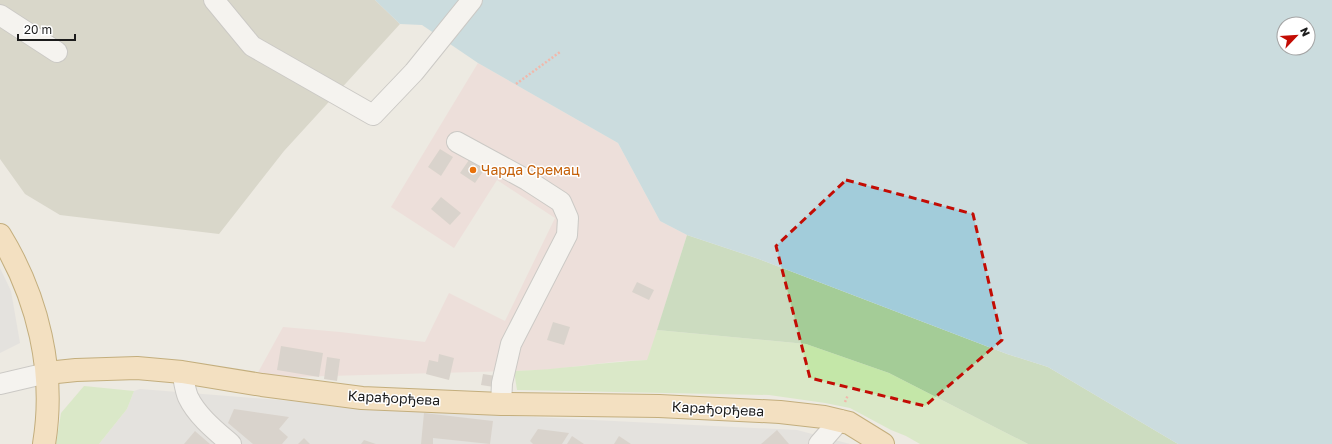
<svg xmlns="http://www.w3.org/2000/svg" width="1332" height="444" font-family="'Golos Text',sans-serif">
<rect width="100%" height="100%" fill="#edeae2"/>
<!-- residential -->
<g fill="#dad9d9">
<polygon points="0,268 11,291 20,343 0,353"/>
<polygon points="140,389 431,412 797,430 850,444 99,444 127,409 134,391"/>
</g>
<!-- commercial -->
<polygon fill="#eed3d0" points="478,63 618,143 660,221 687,235 648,360 621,361 545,370 255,378 283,327 340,332 425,342 449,293 505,321 555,218 497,180 454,248 391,207"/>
<!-- construction -->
<polygon fill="#c1c1ad" points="0,0 375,0 400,24 284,151 219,234 60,215 25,194 0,159"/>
<!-- grass -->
<g fill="#c4e7a8">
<path d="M657,330L806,344L889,373L1028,444H920L906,436L891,430L850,408L825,403L769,395L517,390L514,371C559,370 603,362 647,360Z"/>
<polygon points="84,386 134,391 127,409 99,444 56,444 61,413"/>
</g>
<!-- forest -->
<polygon fill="#a4cc97" points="687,235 756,258 1007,354 1048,367 1178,444 1028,444 889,373 806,344 657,330"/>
<!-- water -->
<path fill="#a2ccda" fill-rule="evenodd" d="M375,0H1332V444H1178L1048,367L1007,354L756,258L687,235L660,221L618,143L478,63L422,25L400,24ZM1284,24H1308V48H1284Z"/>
<!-- building -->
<g fill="#c2b9b1">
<polygon points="440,149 453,157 441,176 428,167"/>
<polygon points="471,157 486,167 475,183 460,173"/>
<polygon points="441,197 461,213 450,225 431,209"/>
<polygon points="637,282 654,290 649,300 632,292"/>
<polygon points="553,322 570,327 564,345 547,340"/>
<polygon points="281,346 323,353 319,377 277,370"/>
<polygon points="439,354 454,358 449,380 426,374 429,360 438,362"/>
<polygon points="327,357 340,359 337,381 324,379"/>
<polygon points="483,374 496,376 494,387 481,385"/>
<polygon points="234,409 289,417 279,429 288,437 282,444 253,444 228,423"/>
<polygon points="424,413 493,421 490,444 433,438 433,444 421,444"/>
<polygon points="538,429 569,433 562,444 533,444 530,441"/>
<polygon points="777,430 789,444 761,444"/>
<polygon points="195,431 210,444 184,444"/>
<polygon points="572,436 584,444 567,444"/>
<polygon points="619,436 631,444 614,444"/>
<polygon points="304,438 310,444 298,444"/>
<polygon points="364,440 376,444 361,444"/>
</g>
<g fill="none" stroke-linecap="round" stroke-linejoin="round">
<defs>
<g id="minor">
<polyline points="214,0 252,46 373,115 414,72 472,0"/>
<polyline points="0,15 57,52"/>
<polyline points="457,142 527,180 561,202 568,218 567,235 511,344 502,383 501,404"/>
<path d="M182,372C184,380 185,390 188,397C197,416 216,431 231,444"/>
<polyline points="0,384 47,373"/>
<polyline points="819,444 840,420"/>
</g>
<g id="major">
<path d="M0,235C38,297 56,372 44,444"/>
<polyline points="47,373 76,370 137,368 182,372 262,385 362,398 501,404 659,406 780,412 824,417 849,423 883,444"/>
</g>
</defs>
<!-- minor casing -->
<use href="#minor" stroke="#a3a3a3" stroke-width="22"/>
<!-- major casing -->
<use href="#major" stroke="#916703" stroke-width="24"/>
<!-- path -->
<g stroke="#f67d69" stroke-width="2.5" stroke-dasharray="2 2" stroke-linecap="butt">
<polyline points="516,84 560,52"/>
<polyline points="845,402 848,395"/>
</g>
<!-- minor -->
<use href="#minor" stroke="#fff" stroke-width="20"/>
<!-- major -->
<use href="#major" stroke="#fad49a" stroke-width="22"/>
</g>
<!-- marked area -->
<path d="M0 0H1332V444H0ZM846,180L973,214L1002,340L925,406L810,378L776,246Z" fill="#edeae2" fill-opacity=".55" fill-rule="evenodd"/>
<path fill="none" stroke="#c30c04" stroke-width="3" stroke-dasharray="8 5" stroke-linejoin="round" d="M846,180L973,214L1002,340L925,406L810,378L776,246Z"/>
<!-- markers -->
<circle fill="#e8710a" stroke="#fff" stroke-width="1.5" cx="473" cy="170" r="4"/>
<g text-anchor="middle" stroke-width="3" stroke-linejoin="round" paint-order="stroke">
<!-- food labels -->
<g font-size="14" fill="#c56008" stroke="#fff" text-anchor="start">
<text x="481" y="175">Чарда Сремац</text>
</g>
<!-- street labels -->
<g font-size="14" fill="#1c1c1c" stroke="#fff">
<text transform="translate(394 398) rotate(3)" y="5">Карађорђева</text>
<text transform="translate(718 409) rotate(3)" y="5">Карађорђева</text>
</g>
</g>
<!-- north arrow -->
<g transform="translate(1296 36) rotate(65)"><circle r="19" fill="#ffffff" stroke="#a4a4a4"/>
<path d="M0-3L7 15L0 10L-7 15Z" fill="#c30c04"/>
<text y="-6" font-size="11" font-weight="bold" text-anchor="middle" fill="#1c1c1c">N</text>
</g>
<!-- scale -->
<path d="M18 34v6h57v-6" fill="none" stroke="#1c1c1c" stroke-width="2"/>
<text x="24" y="34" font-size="12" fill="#1c1c1c" stroke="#ffffff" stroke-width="3" paint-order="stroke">20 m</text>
</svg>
